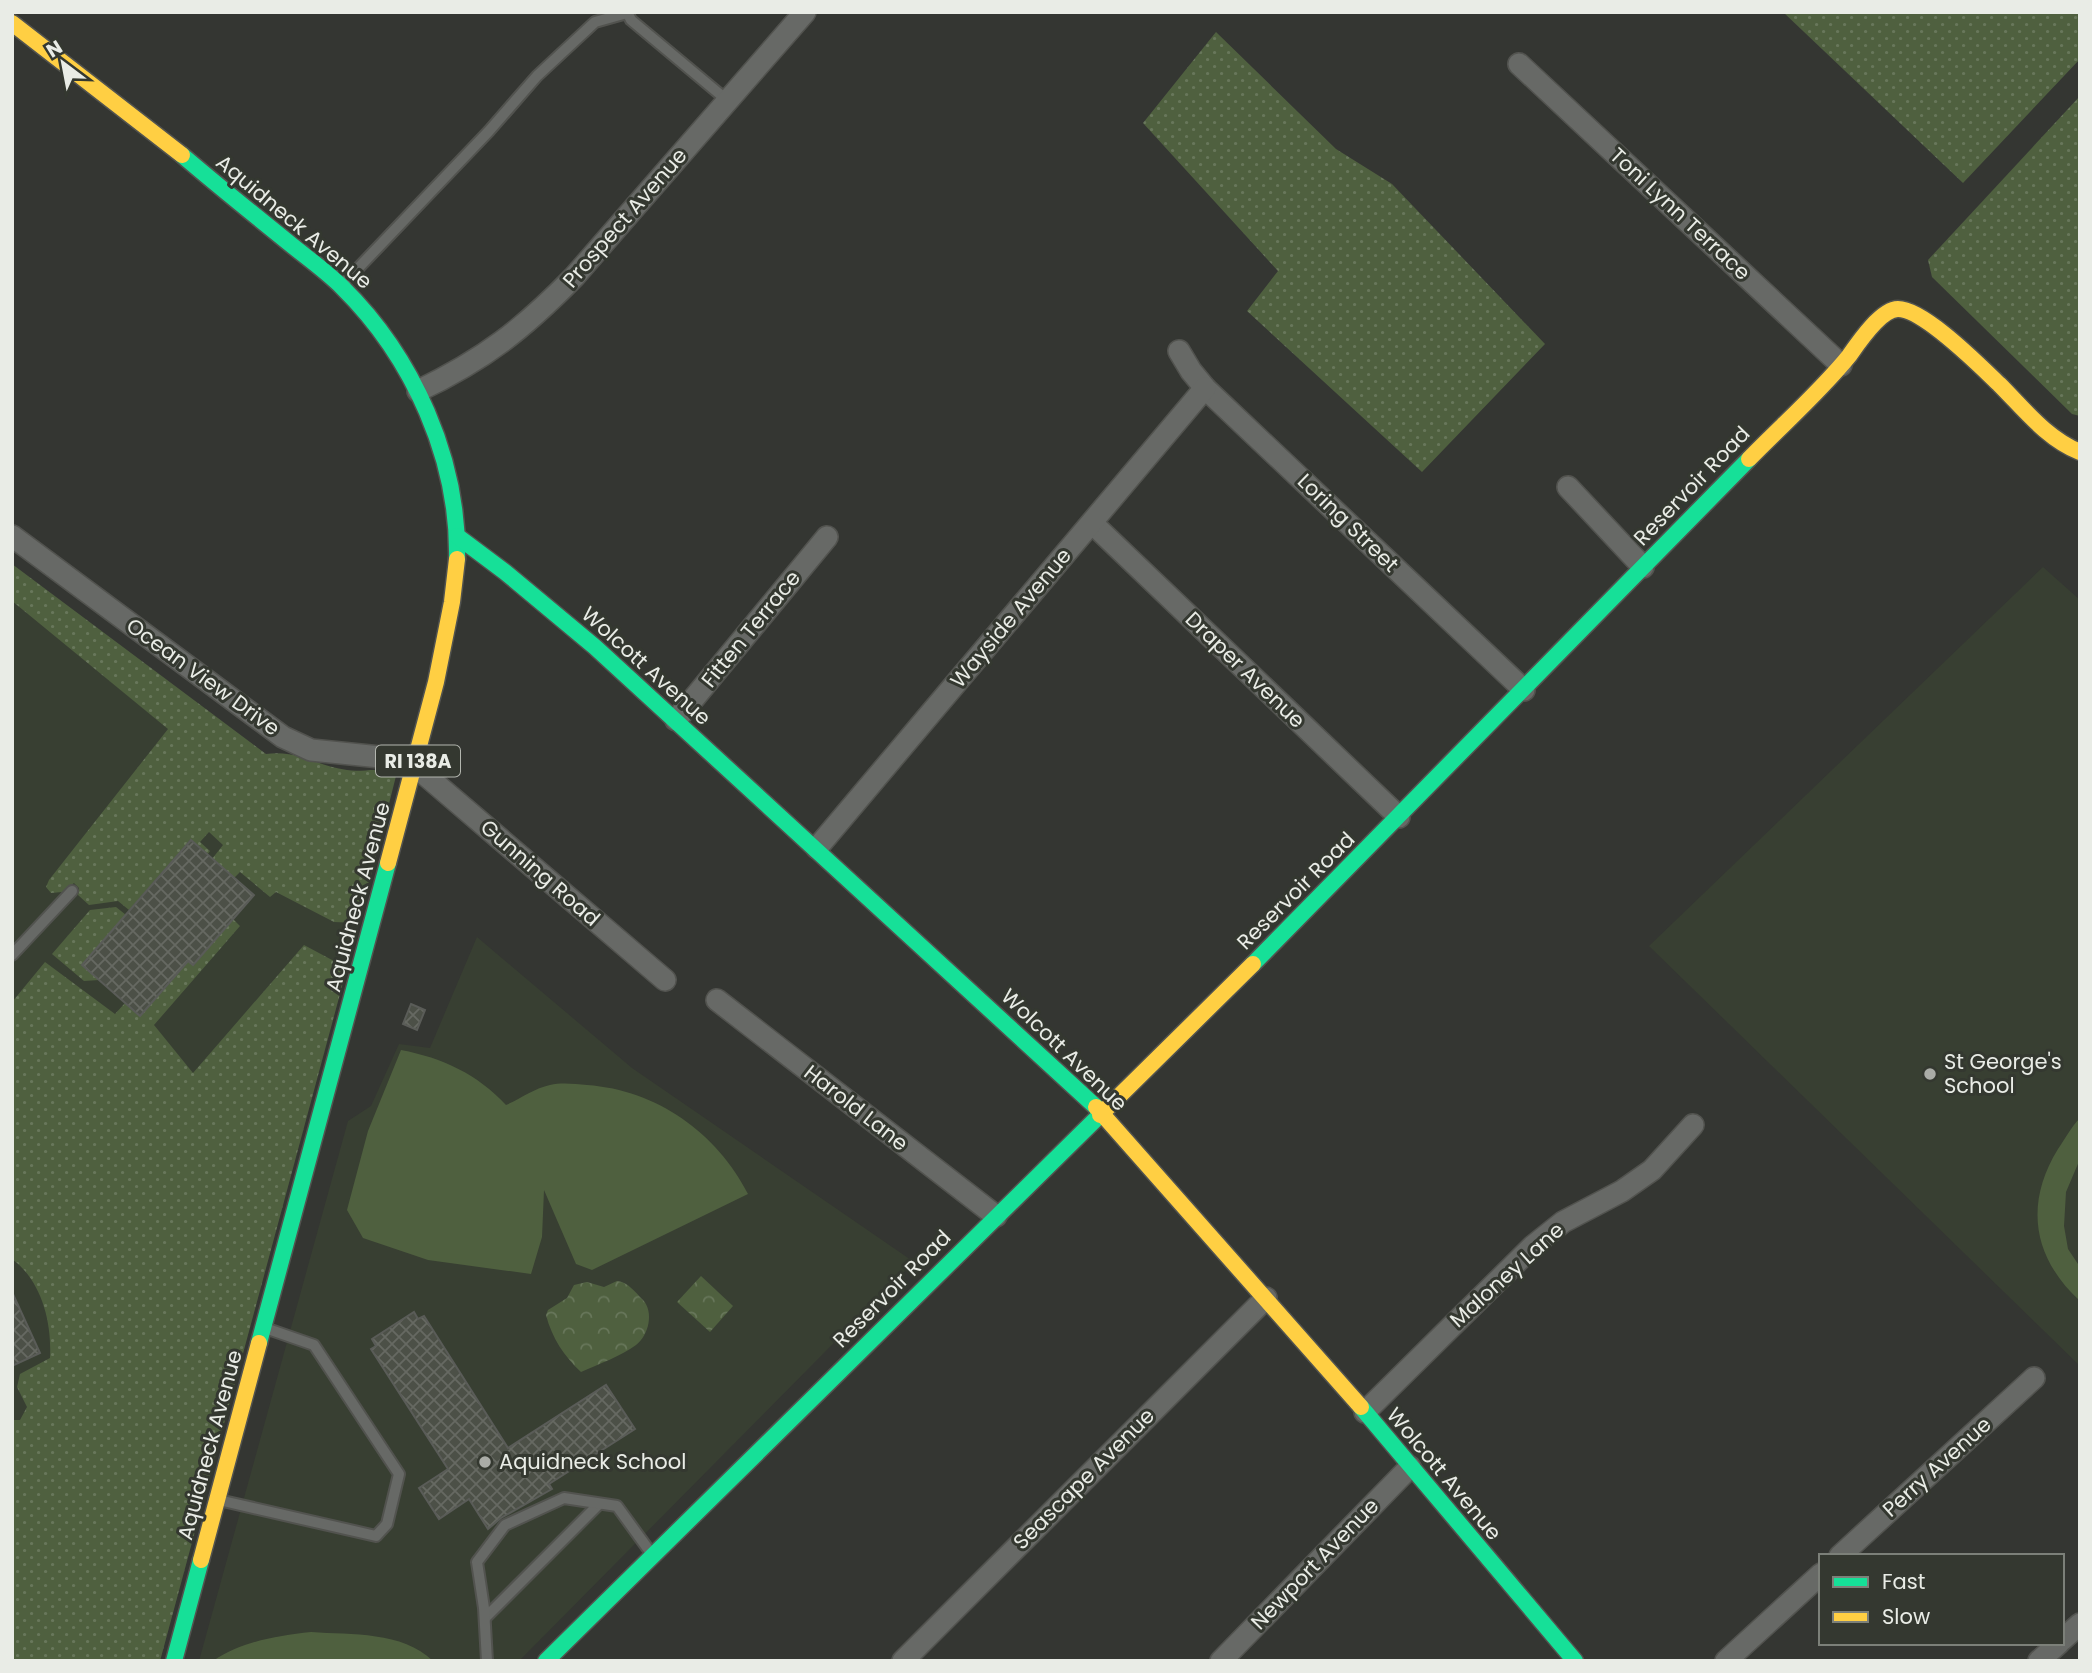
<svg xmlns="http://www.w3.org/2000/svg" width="2092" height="1673" font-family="Poppins,sans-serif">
<defs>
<pattern id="grass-dots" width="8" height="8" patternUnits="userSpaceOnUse" patternTransform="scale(1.75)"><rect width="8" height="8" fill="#4f603f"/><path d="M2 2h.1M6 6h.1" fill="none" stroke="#68775b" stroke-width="1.8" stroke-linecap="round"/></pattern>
<pattern id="park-crowns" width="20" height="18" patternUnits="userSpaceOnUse" patternTransform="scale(1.75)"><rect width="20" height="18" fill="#4f603f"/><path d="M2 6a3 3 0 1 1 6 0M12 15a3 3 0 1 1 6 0" fill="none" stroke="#68775b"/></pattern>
<pattern id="building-cross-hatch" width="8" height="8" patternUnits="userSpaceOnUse" patternTransform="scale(1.75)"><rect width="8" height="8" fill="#4c5047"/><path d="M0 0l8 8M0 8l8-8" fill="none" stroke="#666962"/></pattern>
</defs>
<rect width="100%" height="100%" fill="#343632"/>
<!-- built -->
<g fill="#383f32">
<polygon points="2043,567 2080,600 2080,1366 1649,946"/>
<polygon points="12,601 169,729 369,886 160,1661 12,1661"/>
<polygon points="477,937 632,1068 914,1262 519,1661 199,1661 348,1121 371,1106 399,1044 430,1048"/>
</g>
<!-- grass -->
<g fill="url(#grass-dots)">
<polygon points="1783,12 2080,12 2080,59 1963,183"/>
<polygon points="1216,32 1336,149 1392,184 1545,344 1422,472 1247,311 1278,271 1143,123"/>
<polygon points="2080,96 2080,416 2072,414 1932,277 1928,260"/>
<path d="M12,564L266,754C299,750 317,766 347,770C364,773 381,765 396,776L359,923L334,922L276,892L270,897L240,872L234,878L212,859L223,845L209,832L200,842L210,851L207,855L190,840L129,910L118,901L89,905L78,895L79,888L74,883L62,892L51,893L46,887L49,880L168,729L12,601Z"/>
<polygon points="116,907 126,915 82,965 99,980 84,981 52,954 90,910"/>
<path d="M233,919L240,926L154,1025L193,1073L304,945L347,968L160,1661H12V1420H20L27,1407L17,1387L20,1374L50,1358C52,1323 42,1281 12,1259V1002L45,962L115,1014L125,1003L140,1016L184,966L186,958L194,965Z"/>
</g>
<!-- park -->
<g fill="url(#park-crowns)">
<polygon points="701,1276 733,1306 710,1332 677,1302"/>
<path d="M617,1281C628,1282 635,1292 643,1300C654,1312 649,1335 636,1345C621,1356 599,1364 581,1372C564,1356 552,1338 546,1315L548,1310L567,1298L574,1285L587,1282L604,1287Z"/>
</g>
<!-- pitch -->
<g fill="#4f603f">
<path d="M401,1050C443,1058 477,1074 506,1105C520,1099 535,1088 550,1085C562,1082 575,1084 587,1085C657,1090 717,1133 748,1194L592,1270L576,1264L544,1190L542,1237L531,1274L428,1260L363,1238L347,1210L368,1131Z"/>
<path d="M2080,1118V1159L2066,1192L2064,1226L2068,1249L2080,1267V1301C2033,1258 2024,1204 2058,1149C2065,1139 2071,1127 2080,1118Z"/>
<path d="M311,1632C352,1635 402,1631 433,1661H213C243,1641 276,1636 311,1632Z"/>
</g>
<!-- building -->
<g fill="url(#building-cross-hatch)" stroke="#5a5c58" stroke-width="2">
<polygon points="191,840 254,895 193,965 188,961 140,1016 82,965"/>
<polygon points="411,1004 425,1010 417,1030 403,1024"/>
<polygon points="12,1292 40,1353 12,1366"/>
<polygon points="414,1312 418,1319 424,1316 508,1448 606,1385 635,1429 549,1484 552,1489 501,1518 488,1529 469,1499 439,1519 419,1488 448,1469 371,1349 376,1346 372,1339"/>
</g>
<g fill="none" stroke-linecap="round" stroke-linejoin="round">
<defs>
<g id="lane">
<polyline points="627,12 631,20 728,101"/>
<polyline points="343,284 489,131 537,76 595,22 627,13"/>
<polyline points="12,955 72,891"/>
<polyline points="223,1501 376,1536 387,1524 399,1474 314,1345 268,1329"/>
<polyline points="485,1618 599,1504"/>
<polyline points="487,1661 484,1608 477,1562 505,1525 564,1498 617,1506 651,1553"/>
</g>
<g id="street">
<polyline points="1519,64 1841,365"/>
<polyline points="1179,351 1191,371 1205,388 1524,690"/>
<path d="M418,391C485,359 523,329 574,277L805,12"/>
<polyline points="1568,487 1643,567"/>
<polyline points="1092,523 1399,817"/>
<polyline points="12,536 283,737 311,750 390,758 416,767 665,980"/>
<polyline points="676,720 827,537"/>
<polyline points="817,848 1205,388"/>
<polyline points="717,1000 996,1216"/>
<polyline points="1365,1412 1533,1246 1563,1222 1622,1191 1652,1170 1693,1125"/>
<polyline points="1840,1556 2034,1378"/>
<polyline points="2062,1640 2080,1624"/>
<polyline points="903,1661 1266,1298"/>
<polyline points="1221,1661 1410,1467"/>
<polyline points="1726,1661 1821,1574"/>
<polyline points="2039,1661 2059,1643"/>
</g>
<g id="fast">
<path d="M182,155C217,185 253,214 289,243C306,257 326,271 342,287C413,357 459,459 457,559"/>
<polyline points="457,536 505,572 595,647 1096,1107"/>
<polyline points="1253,964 1749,459"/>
<polyline points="259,1343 388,863"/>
<polyline points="1361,1407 1575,1661"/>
<polyline points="174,1661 201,1560"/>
<polyline points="546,1661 1100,1115"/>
</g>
<g id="slow">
<polyline points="12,23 182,155"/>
<path d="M1749,459C1782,425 1819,393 1849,356C1858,343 1881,309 1898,309C1924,309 1980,366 1999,384C2024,409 2047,439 2080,452"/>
<polyline points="388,863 436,682 452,602 457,559"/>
<polyline points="1096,1107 1361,1407"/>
<polyline points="1100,1115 1253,964"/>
<polyline points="201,1560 259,1343"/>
</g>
</defs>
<!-- lane casing -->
<use href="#lane" stroke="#52534f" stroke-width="14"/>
<!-- street casing -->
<use href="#street" stroke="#52534f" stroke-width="24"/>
<!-- fast casing -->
<use href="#fast" stroke="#52534f" stroke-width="19"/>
<!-- slow casing -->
<use href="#slow" stroke="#52534f" stroke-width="19"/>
<!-- lane -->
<use href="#lane" stroke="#676966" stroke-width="10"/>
<!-- street -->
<use href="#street" stroke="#676966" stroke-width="21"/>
<!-- fast -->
<use href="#fast" stroke="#16e098" stroke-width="16"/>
<!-- slow -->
<use href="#slow" stroke="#ffcf43" stroke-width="16"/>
</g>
<!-- markers -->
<g fill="#aaaca7" stroke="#343830" stroke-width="2.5">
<circle cx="1930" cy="1074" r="7"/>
<circle cx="485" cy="1462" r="7"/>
</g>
<g text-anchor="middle" stroke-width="6" stroke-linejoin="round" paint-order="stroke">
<!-- shield labels -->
<rect fill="#343830" stroke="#b3b6af" stroke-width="2" x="376" y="745.5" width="84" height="31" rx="5"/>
<g font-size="19" font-weight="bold" fill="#e9ece6">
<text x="418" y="768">RI 138A</text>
</g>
<!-- street labels -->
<g font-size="21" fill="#e9ece6" stroke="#343830">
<text transform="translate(1680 214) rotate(43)" y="7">Toni Lynn Terrace</text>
<text transform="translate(625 218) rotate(-49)" y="7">Prospect Avenue</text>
<text transform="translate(294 222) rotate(40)" y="7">Aquidneck Avenue</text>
<text transform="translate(1692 486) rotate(-46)" y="7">Reservoir Road</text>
<text transform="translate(1348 523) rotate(44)" y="7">Loring Street</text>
<text transform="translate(1011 618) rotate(-50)" y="7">Wayside Avenue</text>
<text transform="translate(751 629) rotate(-51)" y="7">Fitten Terrace</text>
<text transform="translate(646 666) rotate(42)" y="7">Wolcott Avenue</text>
<text transform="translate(1245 670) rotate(44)" y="7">Draper Avenue</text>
<text transform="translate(203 677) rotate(36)" y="7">Ocean View Drive</text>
<text transform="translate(540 873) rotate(41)" y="7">Gunning Road</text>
<text transform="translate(1296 891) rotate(-45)" y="7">Reservoir Road</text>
<text transform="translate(358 897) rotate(-75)" y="7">Aquidneck Avenue</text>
<text transform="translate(1064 1050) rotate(44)" y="7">Wolcott Avenue</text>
<text transform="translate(856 1108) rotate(38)" y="7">Harold Lane</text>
<text transform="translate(1507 1275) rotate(-42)" y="7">Maloney Lane</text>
<text transform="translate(892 1289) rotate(-45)" y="7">Reservoir Road</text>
<text transform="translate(210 1445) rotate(-75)" y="7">Aquidneck Avenue</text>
<text transform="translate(1937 1467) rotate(-42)" y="7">Perry Avenue</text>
<text transform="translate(1444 1474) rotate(50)" y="7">Wolcott Avenue</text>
<text transform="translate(1084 1479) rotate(-45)" y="7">Seascape Avenue</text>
<text transform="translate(1315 1564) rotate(-46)" y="7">Newport Avenue</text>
</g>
<!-- poi labels -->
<g font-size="21" fill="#e9ece6" stroke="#343830" text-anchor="start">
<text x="1944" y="1069">St George's<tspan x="1944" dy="24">School</tspan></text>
<text x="499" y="1469">Aquidneck School</text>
</g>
</g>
<!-- border -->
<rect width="2092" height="1673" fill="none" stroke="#e9ece6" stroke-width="28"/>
<!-- legend -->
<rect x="1819" y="1554" width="245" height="91" fill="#343830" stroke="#7c8079" stroke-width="2"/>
<rect x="1833" y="1577" width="35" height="10" fill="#16e098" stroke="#7c8079" stroke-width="2"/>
<text x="1882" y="1589" font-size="21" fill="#e9ece6">Fast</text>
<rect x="1833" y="1612" width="35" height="10" fill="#ffcf43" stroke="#7c8079" stroke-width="2"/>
<text x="1882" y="1624" font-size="21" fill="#e9ece6">Slow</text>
<!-- north arrow -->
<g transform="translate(63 63) rotate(328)" stroke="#343830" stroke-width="5" paint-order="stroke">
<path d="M0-5L12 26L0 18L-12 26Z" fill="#e9ece6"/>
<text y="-10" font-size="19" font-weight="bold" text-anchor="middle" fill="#e9ece6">N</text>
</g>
</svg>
